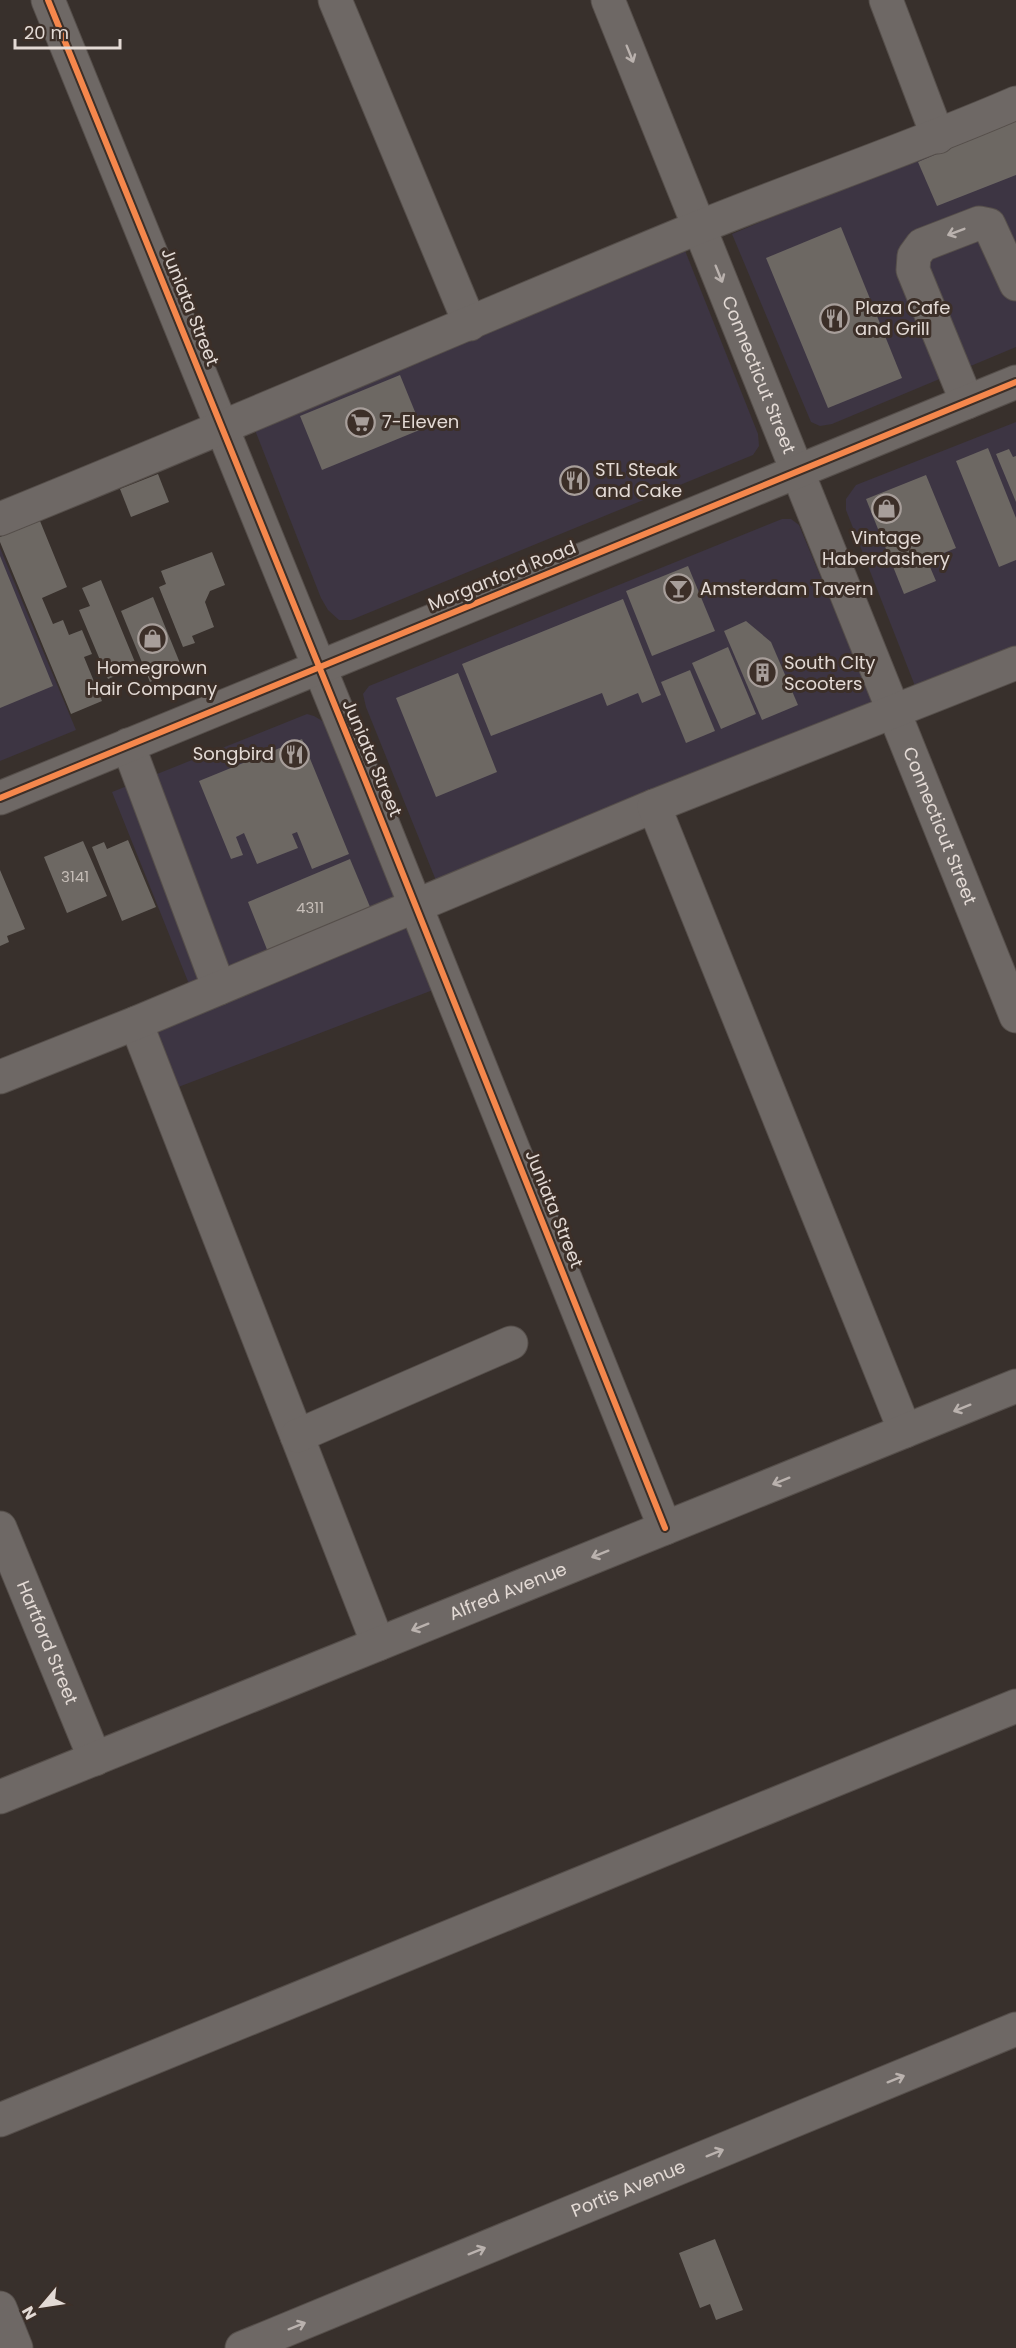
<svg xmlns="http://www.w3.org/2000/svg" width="1016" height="2348" font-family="Poppins,sans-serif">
<rect width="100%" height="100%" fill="#38302c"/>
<!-- commercial -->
<g fill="#3d3543">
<polygon points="1016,115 1016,347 832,424 820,426 811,422 732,234"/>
<polygon points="682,243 758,434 759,446 753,455 351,620 339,620 328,610 321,598 253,425"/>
<polygon points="1016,422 1016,650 917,691 846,510 846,499 856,485"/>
<polygon points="782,519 791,519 799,525 876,710 437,883 366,707 363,694 369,686"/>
<polygon points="0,548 76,730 0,761"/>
<polygon points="307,714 314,716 324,722 433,990 173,1089 138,1010 191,989 112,792"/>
</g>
<!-- building -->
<g fill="#6d6863">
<polygon points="1016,120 1016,175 937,206 918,162"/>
<polygon points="841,227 902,378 828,408 766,258"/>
<polygon points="400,375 422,429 322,470 300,416"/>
<polygon points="988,448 1016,518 1016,560 999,567 956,461"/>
<polygon points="1009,449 1013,457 1016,456 1016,502 996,454"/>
<polygon points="158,474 169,502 131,517 120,489"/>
<polygon points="926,475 956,548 927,560 936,581 904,594 866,499"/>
<polygon points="40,521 67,587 42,598 53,624 63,620 69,635 82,630 92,654 84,657 102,701 71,714 0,542 0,537"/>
<polygon points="212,552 225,585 210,591 205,602 214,627 192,636 195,643 183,647 159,587 166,584 161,571"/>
<polygon points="0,556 53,686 0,708"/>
<polygon points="688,566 715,631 652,656 626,591"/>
<polygon points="101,580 137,667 108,679 79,610 90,606 82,588"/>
<polygon points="153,597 182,668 150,682 121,611"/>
<polygon points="623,599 661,695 642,703 638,693 607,706 602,693 491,736 462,664"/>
<polygon points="746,621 771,642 798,705 762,720 724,631"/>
<polygon points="728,647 756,714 721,729 692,663"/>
<polygon points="690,670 715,731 686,743 661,682"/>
<polygon points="458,673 497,772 436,797 396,698"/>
<polygon points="302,739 349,854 312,869 297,832 292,834 298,848 257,864 244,833 236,837 243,855 231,859 199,781"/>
<polygon points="128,840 156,907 122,921 92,847 104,842 107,849"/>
<polygon points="83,841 107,896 67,913 44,857"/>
<polygon points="350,859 373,914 270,957 248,902"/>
<polygon points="0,870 25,929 7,936 9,942 0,946"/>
<polygon points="715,2239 743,2310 716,2320 710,2304 700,2308 679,2253"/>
</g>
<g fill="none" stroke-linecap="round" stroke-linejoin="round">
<defs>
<g id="minor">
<path d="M48,0C255,509 463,1017 665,1528"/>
<polyline points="335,0 470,324"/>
<path id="s1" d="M608,0L1016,1016"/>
<polyline points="886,0 938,137"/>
<polyline points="967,402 913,270 914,256 922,245 979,223 989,225 1016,284"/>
<path d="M0,519C232,425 461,325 692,230C800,186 910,149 1016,103"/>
<polyline points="128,745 219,988"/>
<polyline points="0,798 1016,382"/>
<polyline points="136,1023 378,1644"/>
<polyline points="0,1077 136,1023 654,806"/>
<polyline points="905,1431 654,806 1016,663"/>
<polyline points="297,1436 511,1343"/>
<path id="s2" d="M0,1528L95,1759"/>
<path id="s3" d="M0,1797L1016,1386"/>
<polyline points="0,2120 1016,1706"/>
<polyline points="0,2308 16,2348"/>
<path id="s4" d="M242,2348L1016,2029"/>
</g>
</defs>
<!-- minor casing -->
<use href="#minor" stroke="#564f4b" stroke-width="35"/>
<!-- minor -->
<use href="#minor" stroke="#6e6865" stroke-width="33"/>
<defs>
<g id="cycleway">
<path d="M48,0C255,509 463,1017 665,1528"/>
<polyline points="0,798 1016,382"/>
</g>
</defs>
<!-- cycleway casing -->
<use href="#cycleway" stroke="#3c2f28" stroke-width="10"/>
<!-- cycleway -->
<use href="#cycleway" stroke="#f5874c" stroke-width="6"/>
</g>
<!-- one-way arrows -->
<defs><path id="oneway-shaft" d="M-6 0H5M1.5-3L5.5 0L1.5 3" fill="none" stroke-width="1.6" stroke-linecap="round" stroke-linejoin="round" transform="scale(1.5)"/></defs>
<g stroke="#bab2ae">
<use href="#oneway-shaft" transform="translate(630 54) rotate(68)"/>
<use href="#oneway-shaft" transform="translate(956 232) rotate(159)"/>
<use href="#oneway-shaft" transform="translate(719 274) rotate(68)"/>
<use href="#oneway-shaft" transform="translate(962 1408) rotate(158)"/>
<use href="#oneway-shaft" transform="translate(781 1481) rotate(158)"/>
<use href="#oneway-shaft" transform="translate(600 1554) rotate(158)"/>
<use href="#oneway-shaft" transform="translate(420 1627) rotate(158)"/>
<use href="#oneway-shaft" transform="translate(896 2079) rotate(-22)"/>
<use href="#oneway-shaft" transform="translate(715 2153) rotate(-22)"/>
<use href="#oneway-shaft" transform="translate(477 2251) rotate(-22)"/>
<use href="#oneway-shaft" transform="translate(297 2326) rotate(-22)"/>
</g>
<!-- icons -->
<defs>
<symbol id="restaurant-ring" viewBox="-11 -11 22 22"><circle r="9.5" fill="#3c2f28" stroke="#a79e9a" stroke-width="1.5"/><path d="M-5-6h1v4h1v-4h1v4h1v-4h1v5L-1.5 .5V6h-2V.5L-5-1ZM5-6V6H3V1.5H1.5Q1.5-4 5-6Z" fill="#a79e9a"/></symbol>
<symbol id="supermarket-ring" viewBox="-11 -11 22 22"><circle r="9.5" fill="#3c2f28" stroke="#a79e9a" stroke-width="1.5"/><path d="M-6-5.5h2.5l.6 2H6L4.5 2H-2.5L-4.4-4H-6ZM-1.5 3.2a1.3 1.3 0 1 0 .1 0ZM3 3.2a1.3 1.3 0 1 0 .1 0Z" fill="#a79e9a"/></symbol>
<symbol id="shop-ring" viewBox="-11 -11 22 22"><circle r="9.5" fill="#3c2f28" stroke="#a79e9a" stroke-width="1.5"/><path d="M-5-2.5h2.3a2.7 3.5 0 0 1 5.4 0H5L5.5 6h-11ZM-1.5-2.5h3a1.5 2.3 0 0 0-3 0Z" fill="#a79e9a"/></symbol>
<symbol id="bar-ring" viewBox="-11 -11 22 22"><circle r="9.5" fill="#3c2f28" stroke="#a79e9a" stroke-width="1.5"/><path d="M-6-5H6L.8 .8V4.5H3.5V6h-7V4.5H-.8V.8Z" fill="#a79e9a"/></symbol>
<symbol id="building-ring" viewBox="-11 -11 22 22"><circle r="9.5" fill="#3c2f28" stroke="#a79e9a" stroke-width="1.5"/><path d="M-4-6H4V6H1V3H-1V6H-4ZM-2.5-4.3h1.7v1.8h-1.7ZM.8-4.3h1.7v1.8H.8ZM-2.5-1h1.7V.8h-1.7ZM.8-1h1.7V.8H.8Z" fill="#a79e9a"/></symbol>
</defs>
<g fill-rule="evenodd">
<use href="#restaurant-ring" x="818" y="302" width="33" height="33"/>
<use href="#supermarket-ring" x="344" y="406" width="33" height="33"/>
<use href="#restaurant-ring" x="558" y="464" width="33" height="33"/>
<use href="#shop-ring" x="870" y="492" width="33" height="33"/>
<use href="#bar-ring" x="662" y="572" width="33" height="33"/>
<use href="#shop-ring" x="136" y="622" width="33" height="33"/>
<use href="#building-ring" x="746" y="656" width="33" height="33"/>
<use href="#restaurant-ring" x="278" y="738" width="33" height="33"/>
</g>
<g text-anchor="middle" stroke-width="6" stroke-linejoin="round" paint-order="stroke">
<!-- number labels -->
<g font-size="15" fill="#c6beb8">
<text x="75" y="882">3141</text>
<text x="310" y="913">4311</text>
</g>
<!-- street labels -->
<g font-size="18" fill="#e3dad5" stroke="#3c2f28">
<text transform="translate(190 307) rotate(68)" y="6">Juniata Street</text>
<text dy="6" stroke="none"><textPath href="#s1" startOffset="404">Connecticut Street</textPath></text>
<text transform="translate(502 576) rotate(-22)" y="6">Morganford Road</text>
<text transform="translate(372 758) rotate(67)" y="6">Juniata Street</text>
<text dy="6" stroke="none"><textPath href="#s1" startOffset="890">Connecticut Street</textPath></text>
<text transform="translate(554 1209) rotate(68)" y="6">Juniata Street</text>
<text dy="6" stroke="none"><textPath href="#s3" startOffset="548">Alfred Avenue</textPath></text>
<text dy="6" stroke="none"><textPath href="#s2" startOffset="124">Hartford Street</textPath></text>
<text dy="6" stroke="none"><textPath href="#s4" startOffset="418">Portis Avenue</textPath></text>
</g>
<!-- poi labels -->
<g font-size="18" fill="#e3dad5" stroke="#3c2f28" text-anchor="start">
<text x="855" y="314">Plaza Cafe<tspan x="855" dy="21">and Grill</tspan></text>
<text x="382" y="428">7-Eleven</text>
<text x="595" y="476">STL Steak<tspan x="595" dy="21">and Cake</tspan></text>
<text x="886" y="544" text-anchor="middle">Vintage<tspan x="886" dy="21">Haberdashery</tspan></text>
<text x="700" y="595">Amsterdam Tavern</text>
<text x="784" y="669">South CIty<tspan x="784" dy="21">Scooters</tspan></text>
<text x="152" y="674" text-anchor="middle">Homegrown<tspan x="152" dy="21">Hair Company</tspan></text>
<text x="274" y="760" text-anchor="end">Songbird</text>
</g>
</g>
<!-- north arrow -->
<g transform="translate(42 2306) rotate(241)" stroke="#3c2f28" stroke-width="4.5" paint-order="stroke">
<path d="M0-4.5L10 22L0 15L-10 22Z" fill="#e3dad5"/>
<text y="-9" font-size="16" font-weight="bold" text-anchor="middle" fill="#e3dad5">N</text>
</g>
<!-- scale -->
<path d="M15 39v9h105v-9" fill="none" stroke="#e3dad5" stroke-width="3"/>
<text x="24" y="39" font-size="18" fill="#e3dad5" stroke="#3c2f28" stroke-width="4.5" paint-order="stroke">20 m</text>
</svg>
